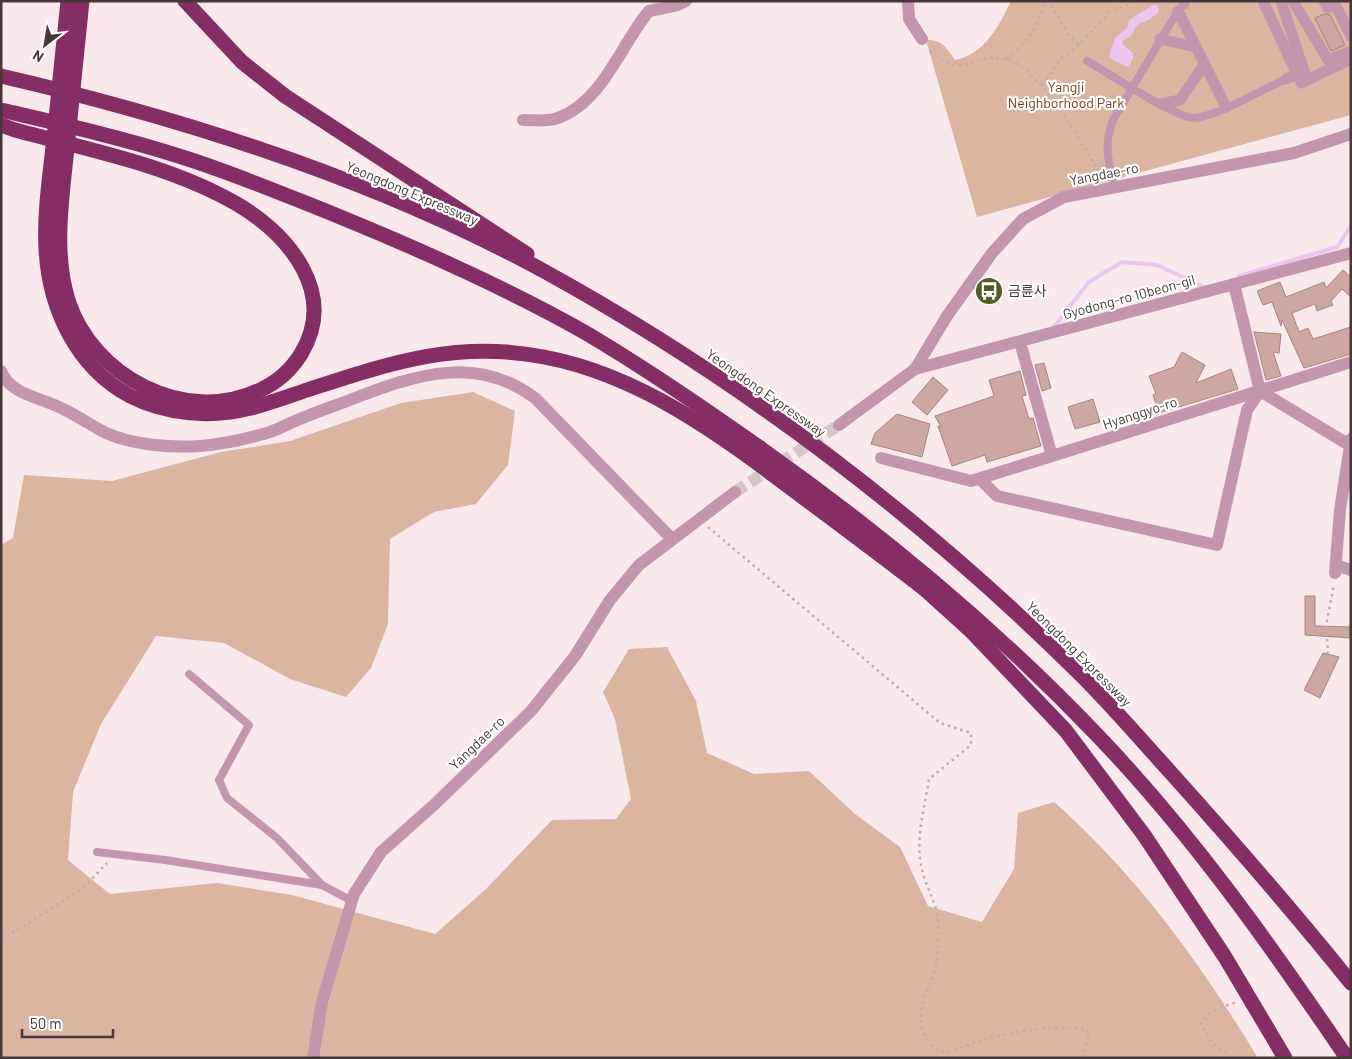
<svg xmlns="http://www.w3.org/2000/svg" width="1352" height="1059" font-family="Barlow,'Noto Sans KR',sans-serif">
<rect width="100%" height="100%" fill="#fae9ec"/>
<!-- green -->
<g fill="#dab5a0">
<path d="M1011,1H1351V115L977,217L926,40C942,39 947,48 955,60C984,55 999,26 1011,1Z"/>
<path d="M473,392L515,411L508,465L476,504L434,512L390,539L388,624L371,668L346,697L290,679L224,643L156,636L101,724L73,792L68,860L110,894L217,883L292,895L435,934L485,890L552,820L616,819L631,799L615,719L603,692L629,649L667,647L696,701L707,753L754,774L809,771L855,814L900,847L928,906L982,922L1014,869L1018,813L1054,802C1137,875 1201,964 1258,1058H1V545L13,538L24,475L112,481L221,452L290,441L401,403Z"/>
</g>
<!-- water -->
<polygon fill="#edc5f1" points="1153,5 1158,5 1159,12 1150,19 1137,25 1131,36 1122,41 1124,46 1133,53 1133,59 1128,67 1114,61 1109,56 1115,38 1127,28 1129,20"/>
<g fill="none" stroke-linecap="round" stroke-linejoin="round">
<!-- stream -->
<g stroke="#edc5f1" stroke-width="4">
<polyline points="1239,276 1337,247 1351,226"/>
<polyline points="1054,327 1089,282 1122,262 1157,265 1204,287"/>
</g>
</g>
<!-- building -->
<g fill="#cda7a1" stroke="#a9847f">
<polygon points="1324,14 1330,15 1345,45 1331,51 1315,18"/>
<polygon points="1343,270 1351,277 1351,297 1342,289 1331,301 1333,305 1317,311 1315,304 1292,313 1299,332 1308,328 1313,339 1351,327 1351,354 1304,368 1282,320 1281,326 1272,302 1263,305 1257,291 1280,282 1286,297 1324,282 1326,288"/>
<polygon points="1254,332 1281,334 1279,353 1273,352 1281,376 1266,380"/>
<polygon points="1182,352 1205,365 1196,383 1231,369 1238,389 1159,413 1153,395 1156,394 1149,376 1174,367"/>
<polygon points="1044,363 1051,388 1042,391 1035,365"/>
<polygon points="1020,371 1026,395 1022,396 1029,419 1033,418 1041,446 987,462 985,455 952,466 938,426 941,427 935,416 994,396 989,380"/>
<polygon points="933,377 948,390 927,415 912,402"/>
<polygon points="1093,399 1100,422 1075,429 1068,407"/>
<polygon points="897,414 930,424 922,457 871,444 875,433"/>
<polygon points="1305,596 1315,596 1315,626 1351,627 1351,638 1305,635"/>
<polygon points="1323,653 1339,657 1320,698 1304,690"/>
</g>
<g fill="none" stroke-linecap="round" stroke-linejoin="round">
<!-- tertiary-tunnel -->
<polyline stroke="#d6c5c8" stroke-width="12" stroke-dasharray="12 6" stroke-linecap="butt" points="735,492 839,425"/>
<!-- path -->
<g stroke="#beadb0" stroke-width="2.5" stroke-dasharray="2.5 4" stroke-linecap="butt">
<polyline points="1045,3 1052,6 1069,36 1079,45"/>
<path d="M930,51C970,82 970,52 1005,59C1038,65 1077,138 1095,165L1100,168"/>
<path d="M1007,59C1030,40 1037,30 1044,1"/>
<polyline points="1043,85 1060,59 1079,45 1109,13 1135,1"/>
<path d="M708,527L940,723L971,733V745L929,779C925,805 917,833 920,859C923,880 930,890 936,909C940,924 939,944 937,959C933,987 910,1010 927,1039C930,1043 932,1048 937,1050C951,1056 971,1042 984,1039C1016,1032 1054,1024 1086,1029L1089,1034L1083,1058"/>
<polyline points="1322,673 1328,651 1326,626 1334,584"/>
<polyline points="1,940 82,889 107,863"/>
<path d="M1231,1058L1211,1041L1201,1024C1208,1010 1224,1006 1238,1002"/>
</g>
<!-- service -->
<g stroke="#c297ae" stroke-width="8">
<path d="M1087,61C1107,72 1177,119 1195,118C1218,116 1263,89 1286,79"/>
<path d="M1114,188C1109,162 1103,145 1113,120L1179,9"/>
<polyline points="189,674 249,725 219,780 227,798 277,838 322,885"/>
<polyline points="97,852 165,860 322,885 352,901"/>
</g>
<!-- pedestrian -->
<g stroke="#c297ae" stroke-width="11">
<polyline points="1263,1 1301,83 1351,59"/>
<polyline points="1281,1 1304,71 1286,79"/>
<polyline points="1293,1 1328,60 1351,51"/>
<polyline points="1324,1 1328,8 1335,4 1351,36"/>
<polyline points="1184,4 1184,1"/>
<polyline points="1178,11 1226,107"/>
<polyline points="1160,39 1195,47"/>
<polyline points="1161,104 1180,100 1204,65"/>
</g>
<!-- minor -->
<g stroke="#c297ae" stroke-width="12">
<polyline points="908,1 909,19 922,39"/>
<path d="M523,120C534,120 547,122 558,118C603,102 621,44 649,11L678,5L686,1"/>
<polyline points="1234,284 1260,391 1351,446"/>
<polyline points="1020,342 1052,456 1351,362"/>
<polyline points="915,369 1351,253"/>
<path d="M1,371C11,396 42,397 63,409C78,416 92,426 106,433C133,445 171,448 200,446C224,444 247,439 270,432C282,428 293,421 305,417C321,410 338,405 355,398C416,375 476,354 535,398L672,539"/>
<polyline points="881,458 971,481 1052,456"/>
<polyline points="980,479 997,496 1217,545 1247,410 1260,391"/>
<polyline points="1336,565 1351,570"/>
<polyline points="1335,573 1340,510 1351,439"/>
</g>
<!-- tertiary -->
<g stroke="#c297ae" stroke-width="12">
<polyline points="839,425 915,369 947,316 992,253 1023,219 1064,197 1294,153 1351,134"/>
<polyline points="313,1058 322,1002 354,894 381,852 435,804 531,711 575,656 610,600 639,565 735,492"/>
</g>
<!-- motorway -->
<g stroke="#842e65" stroke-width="15">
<path d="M68,1C63,47 59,93 54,138C50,175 44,213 46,249C49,308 76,367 130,396C167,415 211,418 251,408C270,403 289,396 307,390C390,363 456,340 544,357C640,375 719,434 796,492C839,524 883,557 926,590"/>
<polyline points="185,1 242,62 285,96 527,254"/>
<path d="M1,76C187,119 374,179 542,270C739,378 922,517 1081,675C1113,707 1142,741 1172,774C1233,842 1294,912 1351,983"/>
<path d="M1,110C61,124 123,138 182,157C233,173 283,194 333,214C419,249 505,287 586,333C647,369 705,409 763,450C883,535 997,630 1098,736C1192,834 1271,946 1347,1058"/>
<path d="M1,125L15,130C89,150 170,165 237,204C289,235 338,293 301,354C291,370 278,382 260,390C185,426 92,376 68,300C53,251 62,198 67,148C72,99 77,50 82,1"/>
<polyline points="919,584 972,632 1066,731 1144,835 1225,957 1285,1058"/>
</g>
</g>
<!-- icons -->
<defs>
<symbol id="bus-disc" viewBox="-11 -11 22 22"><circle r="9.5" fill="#555b29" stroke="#fff"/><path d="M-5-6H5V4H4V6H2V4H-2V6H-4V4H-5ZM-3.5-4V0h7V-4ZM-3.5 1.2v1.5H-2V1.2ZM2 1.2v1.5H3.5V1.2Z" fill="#fff"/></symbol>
</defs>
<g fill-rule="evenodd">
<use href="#bus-disc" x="973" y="275" width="32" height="32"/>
</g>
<g text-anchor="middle" stroke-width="4.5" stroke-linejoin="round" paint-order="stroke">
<!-- park labels -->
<g font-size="14" fill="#7c3c11" stroke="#fff">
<text x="1066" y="92">Yangji<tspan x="1066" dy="16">Neighborhood Park</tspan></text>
</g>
<!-- street labels -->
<g font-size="14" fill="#473739" stroke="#fff">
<text transform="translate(1104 174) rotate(-11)" y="5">Yangdae-ro</text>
<text transform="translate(412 193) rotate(23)" y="5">Yeongdong Expressway</text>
<text transform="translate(1129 297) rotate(-15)" y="5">Gyodong-ro 10beon-gil</text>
<text transform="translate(766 393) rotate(35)" y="5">Yeongdong Expressway</text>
<text transform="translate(1140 413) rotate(-18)" y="5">Hyanggyo-ro</text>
<text transform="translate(1079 654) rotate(45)" y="5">Yeongdong Expressway</text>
<text transform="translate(477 743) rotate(-44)" y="5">Yangdae-ro</text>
</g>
<!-- poi labels -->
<g font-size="14" fill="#473739" stroke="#fff" text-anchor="start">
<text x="1008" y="296">금륜사</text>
</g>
</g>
<!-- border -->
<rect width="1352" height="1059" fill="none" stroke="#473739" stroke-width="5"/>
<!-- north arrow -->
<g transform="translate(45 45) rotate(211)" stroke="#ffffff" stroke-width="4" paint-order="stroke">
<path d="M0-4L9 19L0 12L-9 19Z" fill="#473739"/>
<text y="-8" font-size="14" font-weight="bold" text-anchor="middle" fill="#473739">N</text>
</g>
<!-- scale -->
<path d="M22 1029v8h91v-8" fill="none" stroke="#473739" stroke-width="2.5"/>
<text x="30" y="1029" font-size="15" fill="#473739" stroke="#ffffff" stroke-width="4" paint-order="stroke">50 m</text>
</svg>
